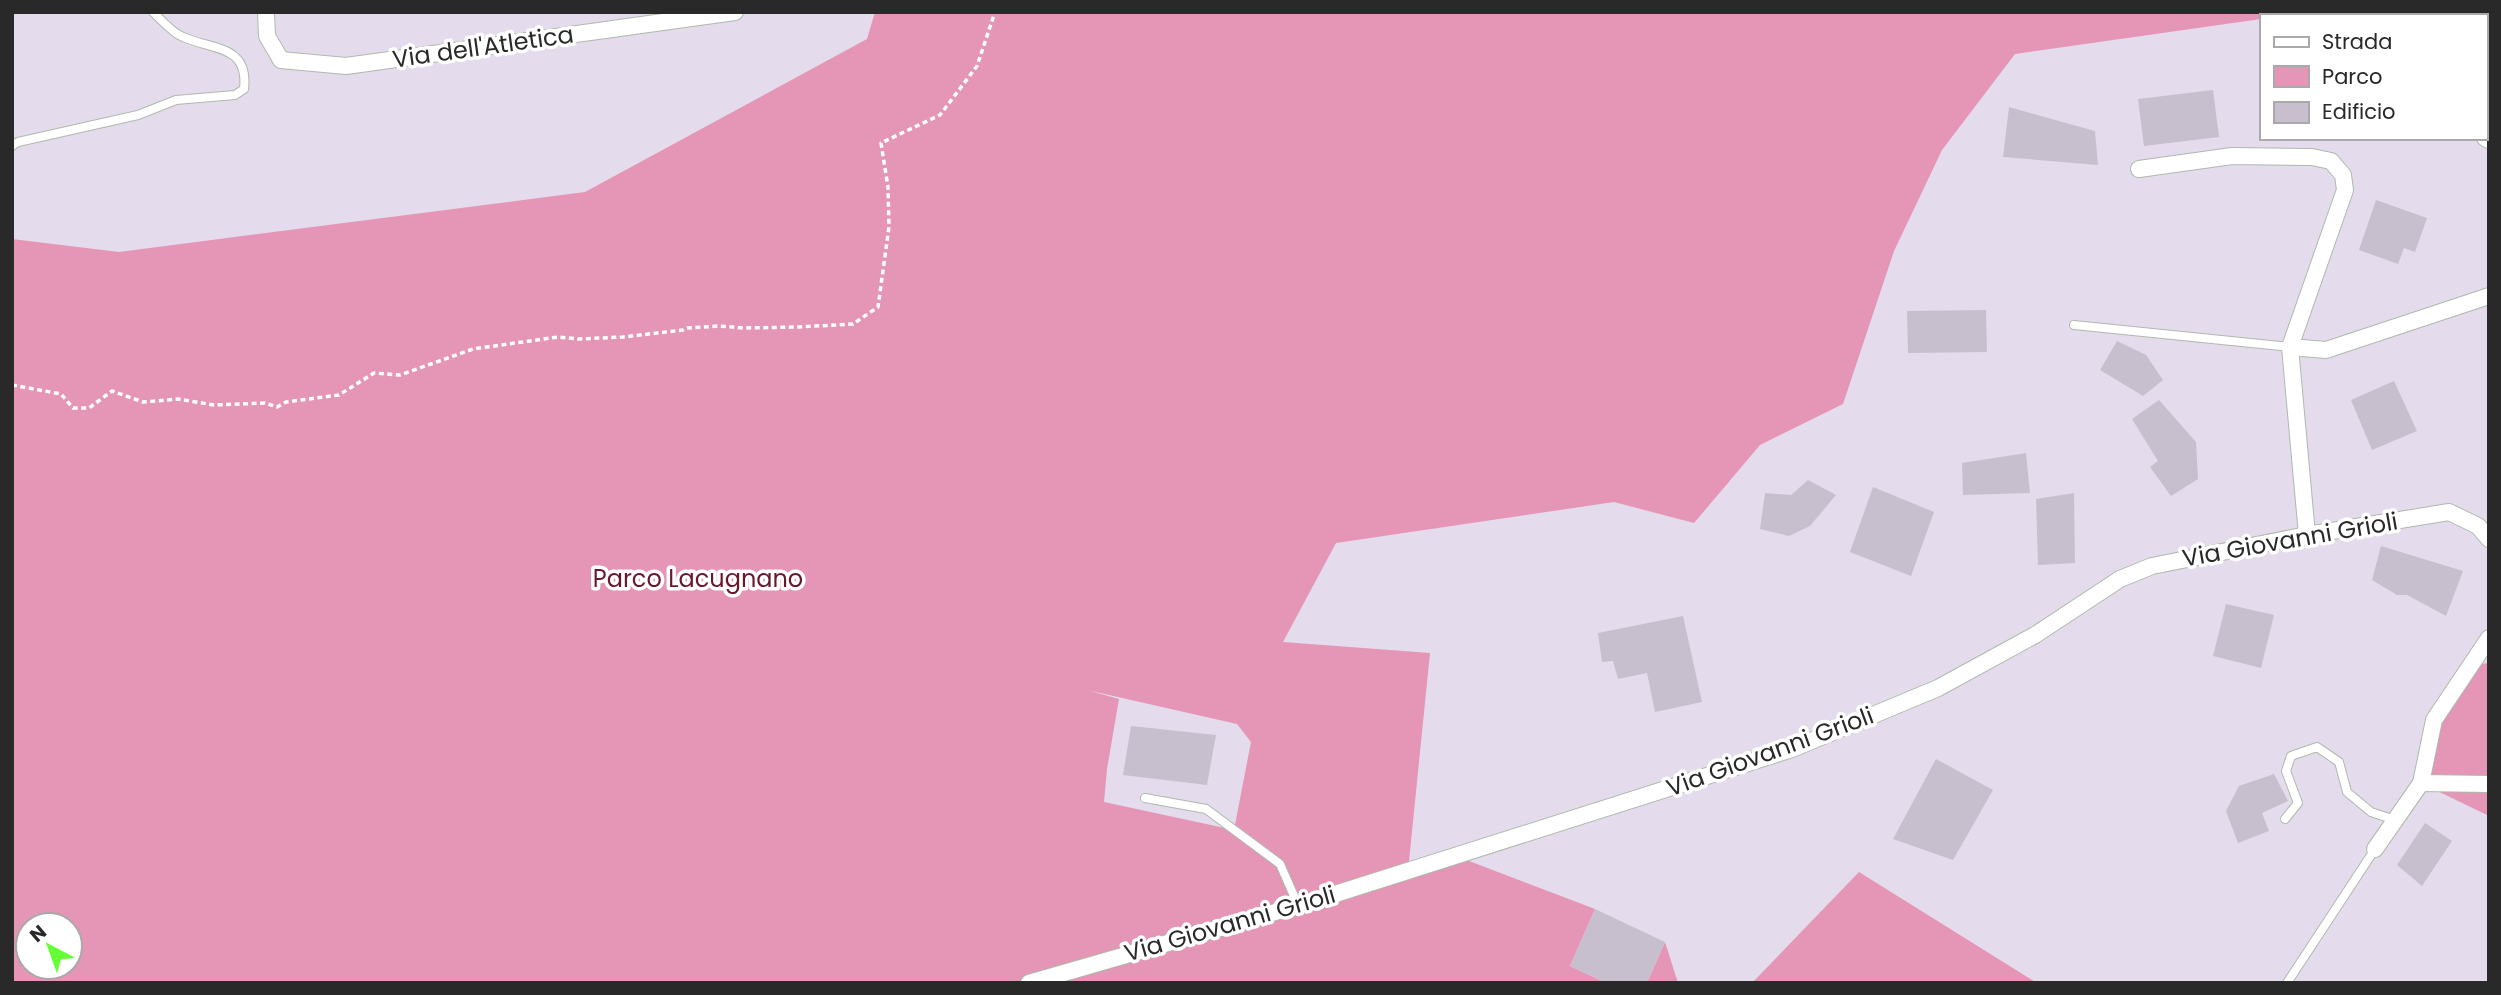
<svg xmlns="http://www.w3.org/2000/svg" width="2501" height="995" font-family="Poppins,sans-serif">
<rect width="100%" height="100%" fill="#e4dbec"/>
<!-- green -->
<g fill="#e595b5" fill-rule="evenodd">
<path d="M875,12H2311L2261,16V19L2015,54L1942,150L1894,251L1843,404L1760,445L1694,523L1614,502L1336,543L1283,642L1430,653L1408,871L1456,856L1595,909L1570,966L1606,983H12V239L119,252L585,192L867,39ZM1087,690L1237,724L1251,742L1234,830L1104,802L1107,769L1119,699ZM28,925H70V967H28Z"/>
<polygon points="2489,663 2489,816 2421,783 2434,720 2471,665"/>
<polygon points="1859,872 2037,983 1752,983"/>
<polygon points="1665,942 1678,983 1647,983"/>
</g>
<!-- building -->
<g fill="#c8bfce">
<polygon points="2213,90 2219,137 2144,146 2138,99"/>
<polygon points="2009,107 2095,131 2098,165 2003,157"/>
<polygon points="2376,200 2427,218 2415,252 2404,248 2398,264 2359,250"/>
<polygon points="1986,310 1987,352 1908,353 1907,311"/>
<polygon points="2117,341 2146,355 2163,380 2143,396 2100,370"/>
<polygon points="2394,381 2417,431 2372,450 2351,400"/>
<polygon points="2159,400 2196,442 2198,479 2171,496 2150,467 2158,461 2132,419"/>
<polygon points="2026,453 2030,493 1963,495 1962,463"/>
<polygon points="1808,480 1836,495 1810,526 1789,536 1760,529 1765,493 1791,495"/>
<polygon points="1873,487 1934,512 1911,576 1850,552"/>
<polygon points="2074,493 2075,563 2038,565 2036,499"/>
<polygon points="2381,546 2463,571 2446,616 2407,595 2397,595 2372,580"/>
<polygon points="2226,604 2274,615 2261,668 2213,656"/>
<polygon points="1683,616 1702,702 1655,712 1647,673 1618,679 1613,661 1602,662 1598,633"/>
<polygon points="1131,726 1216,735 1207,785 1123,775"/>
<polygon points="1936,759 1993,790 1953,860 1893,839"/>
<polygon points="2274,774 2288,801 2262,813 2269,831 2238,843 2226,811 2239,786"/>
<polygon points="2425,823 2452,841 2422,886 2397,865"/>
<polygon points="1595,909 1665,942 1647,983 1606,983 1570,966"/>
</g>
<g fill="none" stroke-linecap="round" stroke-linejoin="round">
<defs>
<g id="lane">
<path d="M12,146L18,142L138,115L176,100L235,95L244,89C249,45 213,50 183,37C172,33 162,20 153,12"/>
<polyline points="2074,325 2290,347"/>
<polyline points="1145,798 1206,809 1280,864 1298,905"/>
<polyline points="2285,819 2298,803 2286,771 2291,756 2317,747 2339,762 2347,792 2371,812 2395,820"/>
<polyline points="2287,983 2375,849"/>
</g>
<g id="street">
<polyline points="266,12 267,36 281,60 346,66 735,12"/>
<polyline points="2485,138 2489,140"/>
<polyline points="2139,169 2232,156 2312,157 2331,161 2343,175 2345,190 2290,347 2307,535"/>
<polyline points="2290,347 2326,350 2489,296"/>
<polyline points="2489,638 2434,720 2421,783 2489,784"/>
<polyline points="2375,849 2421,783"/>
<polyline points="1029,983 1310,902 1792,749 1938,688 2035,635 2120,579 2152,566 2307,535 2449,512 2478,526 2489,539"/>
</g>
</defs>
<!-- lane casing -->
<use href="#lane" stroke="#afbaab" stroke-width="10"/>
<!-- street casing -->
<use href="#street" stroke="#afbaab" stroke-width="18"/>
<!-- path -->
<polyline stroke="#fff" stroke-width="3.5" stroke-dasharray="5 3.5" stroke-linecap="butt" points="12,385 61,394 73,408 89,408 112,391 143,402 178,399 214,405 265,403 277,407 286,402 339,395 374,373 400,375 473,349 558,337 578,339 623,337 683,330 687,328 719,326 743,328 798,327 853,324 878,307 889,227 888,187 881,143 940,115 977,66 995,12"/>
<!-- lane -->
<use href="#lane" stroke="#fff" stroke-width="8"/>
<!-- street -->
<use href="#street" stroke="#fff" stroke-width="16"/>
</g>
<g text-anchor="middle" stroke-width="7" stroke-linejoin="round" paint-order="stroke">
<!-- street labels -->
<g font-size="24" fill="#292929" stroke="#fff">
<text transform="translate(483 47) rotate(-8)" y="8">Via dell'Atletica</text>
<text transform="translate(2290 540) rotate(-10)" y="8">Via Giovanni Grioli</text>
<text transform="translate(1770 752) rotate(-20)" y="8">Via Giovanni Grioli</text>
<text transform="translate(1230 924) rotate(-16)" y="8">Via Giovanni Grioli</text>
</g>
<!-- park labels -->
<g font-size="24" fill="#68182d" stroke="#fff">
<text x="698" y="587">Parco Lacugnano</text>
</g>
</g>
<!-- border -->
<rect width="2501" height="995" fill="none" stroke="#292929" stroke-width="28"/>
<!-- legend -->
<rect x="2260" y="14" width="228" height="126" fill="#ffffff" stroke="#a9a9a9" stroke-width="2"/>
<rect x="2274" y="37" width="35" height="10" fill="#ffffff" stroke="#a9a9a9" stroke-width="2"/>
<text x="2322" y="49" font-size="21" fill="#292929">Strada</text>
<rect x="2274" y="66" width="35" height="21" fill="#e595b5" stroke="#a9a9a9" stroke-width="2"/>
<text x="2322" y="84" font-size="21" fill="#292929">Parco</text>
<rect x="2274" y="102" width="35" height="21" fill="#c8bfce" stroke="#a9a9a9" stroke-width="2"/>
<text x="2322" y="119" font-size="21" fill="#292929">Edificio</text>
<!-- north arrow -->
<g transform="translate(49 946) rotate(319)"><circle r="33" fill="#ffffff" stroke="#a9a9a9" stroke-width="2"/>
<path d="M0-5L12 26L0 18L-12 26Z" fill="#66ff35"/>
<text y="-10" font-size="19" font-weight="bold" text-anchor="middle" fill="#292929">N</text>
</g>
</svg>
